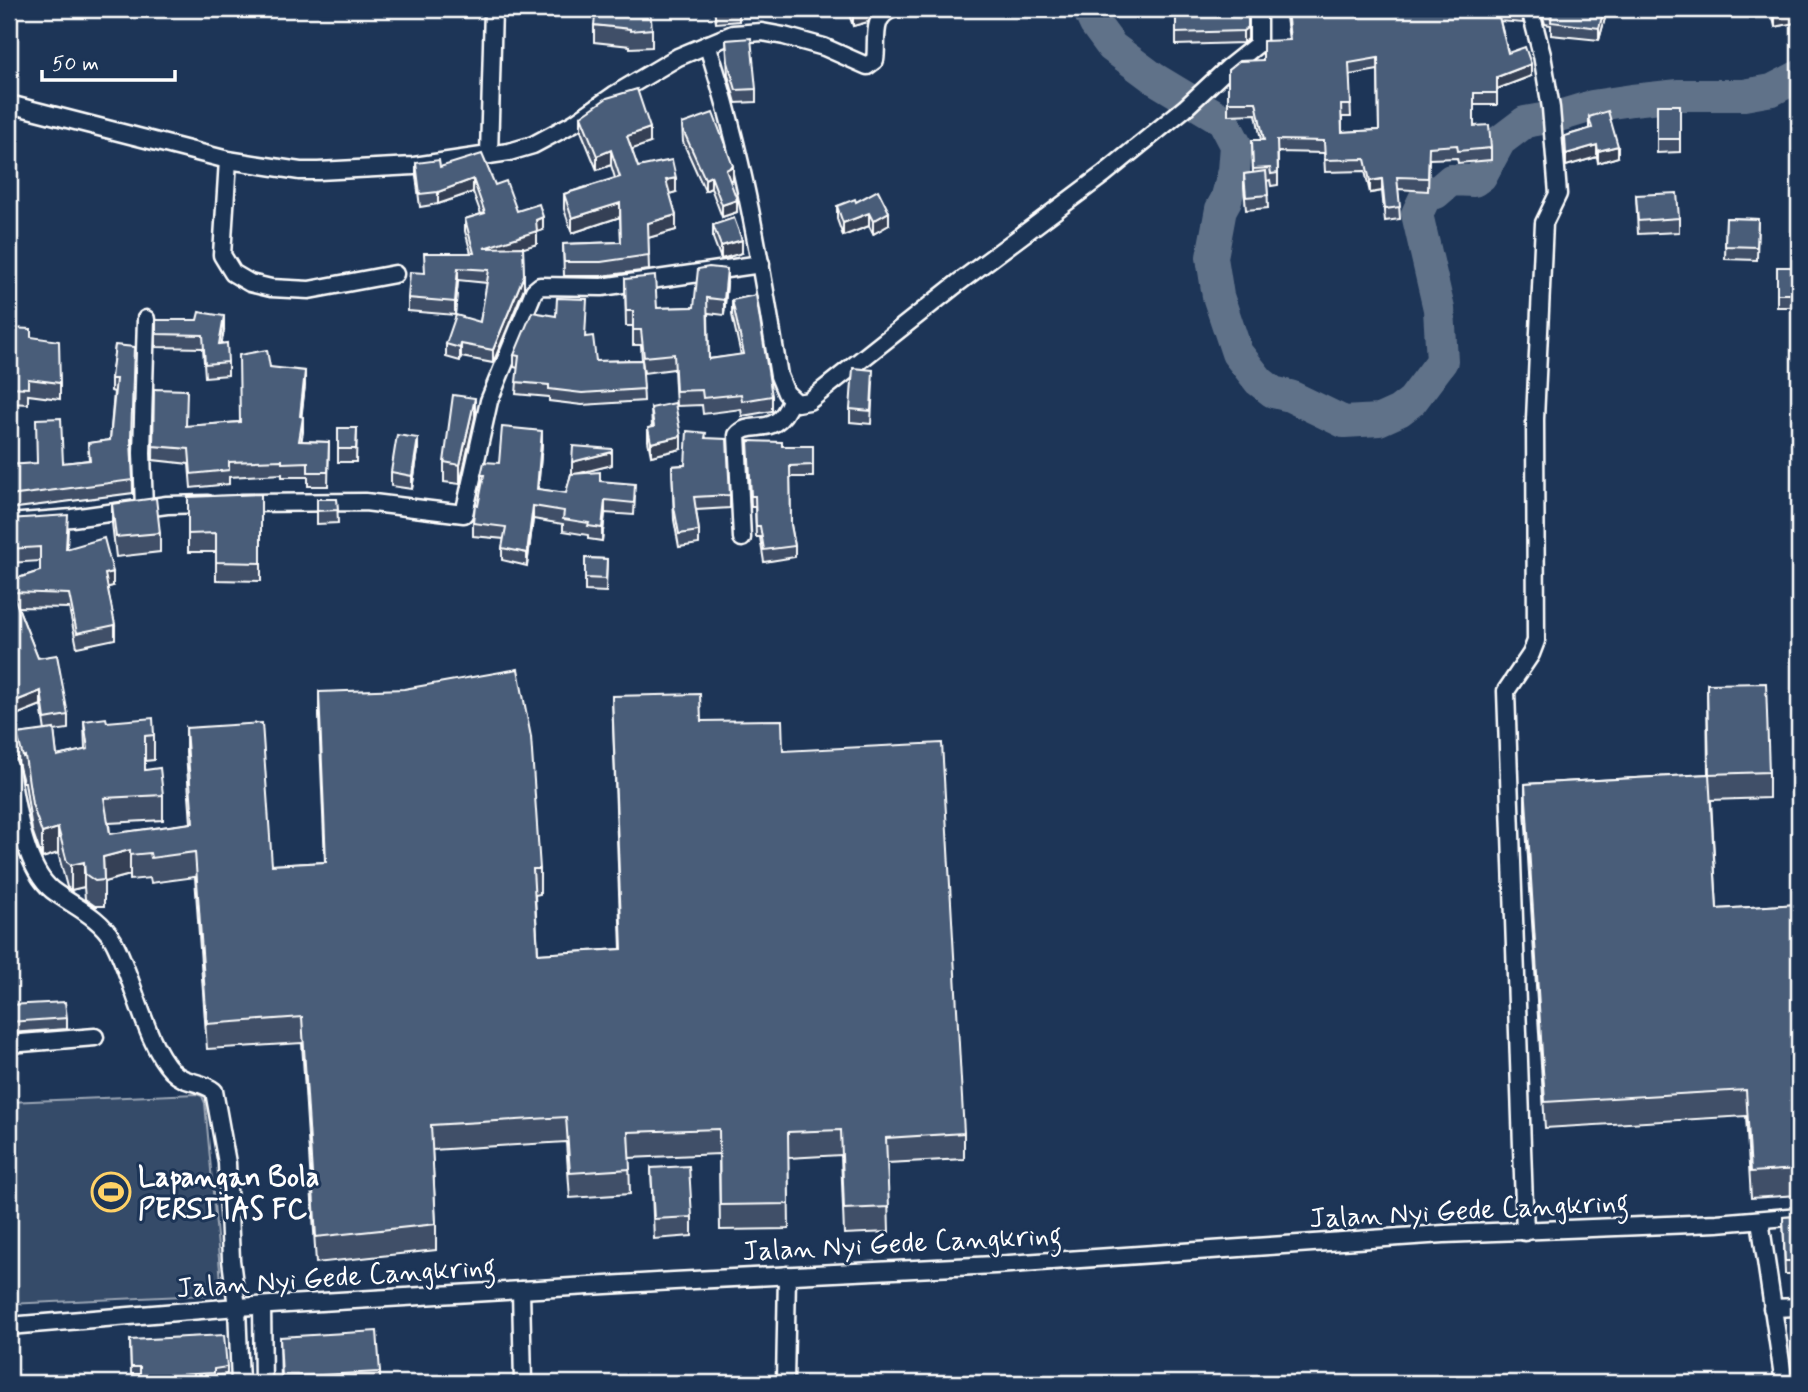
<svg xmlns="http://www.w3.org/2000/svg" width="1808" height="1392" font-family="Mynerve,sans-serif">
<rect width="100%" height="100%" fill="#1d3557"/>
<filter id="ink" filterUnits="userSpaceOnUse"><feTurbulence type="fractalNoise" baseFrequency=".0143" numOctaves="2"/><feDisplacementMap in="SourceGraphic" scale="14" xChannelSelector="R" yChannelSelector="G"/><feConvolveMatrix kernelMatrix="1 2 1 2 8 2 1 2 1" color-interpolation-filters="sRGB"/></filter>
<g filter="url(#ink)">
<!-- green -->
<polygon fill="#364b69" stroke="#9aa5b4" stroke-width="2" points="196,1094 202,1096 205,1103 221,1281 216,1291 206,1295 9,1304 9,1102"/>
<g fill="none" stroke-linecap="round" stroke-linejoin="round">
<!-- river -->
<polyline stroke="#617289" stroke-width="32" points="1088,9 1095,24 1112,47 1155,79 1223,120 1236,145 1234,171 1226,200 1221,209 1212,257 1213,264 1218,296 1237,353 1259,381 1273,392 1290,396 1344,422 1379,420 1399,411 1412,401 1442,361 1439,309 1417,214 1428,191 1436,193 1451,180 1474,181 1481,176 1500,141 1525,122 1559,116 1592,106 1632,100 1679,95 1744,95 1772,90 1799,76"/>
<defs>
<g id="minor">
<path d="M707,44C743,152 761,264 779,376L786,393L797,403L809,401L958,283L1104,174L1185,108L1228,68L1258,44V9"/>
<path d="M9,104L228,160L300,171H318L414,166L509,152L533,145L574,123L614,95L678,57L733,34L762,32L784,36L824,47L867,66L875,60C878,42 870,16 893,9"/>
<polyline points="489,155 493,9"/>
<polyline points="228,160 222,255 233,273 250,283 271,288 309,290 395,274"/>
<polyline points="241,503 365,502 464,514 489,401 534,291 540,286 602,287 761,264"/>
<polyline points="144,508 142,453 146,319"/>
<polyline points="9,523 72,518 167,505 208,504"/>
<path d="M742,538L737,435C751,418 776,441 791,400"/>
<path d="M9,766C16,801 23,867 52,890C73,906 99,916 113,940C133,976 145,1043 172,1071C186,1085 200,1080 214,1091L227,1163L231,1260L237,1307L240,1383"/>
<polyline points="9,1044 95,1037"/>
<polyline points="1760,1220 1784,1383"/>
<polyline points="1525,1232 1506,691 1531,654 1536,641 1535,419 1544,223 1558,194 1551,108 1542,55 1530,9"/>
<polyline points="521,1290 523,1383"/>
<polyline points="262,1306 263,1383"/>
<polyline points="1772,1308 1799,1307"/>
<polyline points="9,1326 237,1307 674,1281 995,1265 1444,1234 1717,1223 1799,1216"/>
<polyline points="785,1383 787,1275"/>
</g>
</defs>
<!-- minor casing -->
<use href="#minor" stroke="#fff" stroke-width="21"/>
<!-- minor -->
<use href="#minor" stroke="#1d3557" stroke-width="16"/>
</g>
<!-- wall -->
<g fill="#405068" stroke="#fff" stroke-width="2" fill-rule="evenodd">
<polygon points="714,9 739,9 739,21 716,23"/>
<polygon points="847,9 875,9 868,22 853,26"/>
<polygon points="1144,9 1171,9 1145,11"/>
<polygon points="1176,9 1248,9 1248,39 1243,43 1176,45"/>
<path d="M1285,9H1522L1523,23L1500,21L1508,53L1531,76L1497,89V105H1474V126L1491,148V160L1458,163L1457,158L1429,159L1428,191L1398,189L1400,219L1385,221L1382,191L1370,193L1365,171L1325,172L1324,153L1278,152V185L1271,186L1270,180L1267,181L1268,208L1246,210L1244,187V174L1253,173L1252,140H1261L1256,114L1228,115V70L1263,60L1289,40ZM1378,70L1379,130L1342,132V117H1351L1349,75Z"/>
<polygon points="1541,9 1605,9 1605,18 1599,40 1551,35 1551,25 1545,24"/>
<polygon points="1771,9 1799,9 1799,22 1775,27"/>
<polygon points="594,25 652,29 652,47 630,48 630,46 594,42"/>
<polygon points="726,40 756,89 756,102 736,103 728,75"/>
<polygon points="1657,105 1680,105 1680,152 1657,153"/>
<polygon points="581,116 650,143 631,149 638,167 676,192 669,194 676,230 648,238 649,270 601,276 564,276 563,244 621,242 620,217 572,233 564,209 564,194 615,178 611,165 597,170 581,131"/>
<polygon points="1589,117 1618,157 1598,163 1597,157 1566,166 1565,136 1589,129"/>
<polygon points="682,124 733,179 730,180 737,212 722,217 711,188 705,191 683,142"/>
<polygon points="416,163 440,167 495,185 517,211 543,230 537,232 537,244 523,248 524,288 493,363 461,357 460,361 446,357 446,344 480,322 487,283 458,280 455,315 408,311 408,298 424,273 471,253 465,231 465,219 481,214 473,192 438,204 420,207 416,176"/>
<polygon points="1636,195 1679,218 1679,232 1638,234"/>
<polygon points="856,202 889,225 873,234 869,226 843,236 837,219 837,206"/>
<polygon points="1726,218 1758,219 1757,260 1725,259"/>
<polygon points="713,225 742,253 721,259 713,238"/>
<rect x="1777" y="267" width="22" height="40"/>
<polygon points="625,279 657,308 694,307 727,284 724,315 708,313 709,359 741,355 732,315 732,300 772,396 772,411 742,416 741,409 703,414 702,405 676,406 674,369 644,373 642,360 644,401 582,405 549,401 549,397 516,394 518,368 514,367 514,355 586,337 596,361 642,360 641,345 633,345 633,326 626,326"/>
<polygon points="156,320 224,330 221,344 228,362 228,375 205,377 203,348 156,347"/>
<polygon points="9,328 31,337 60,383 60,399 28,395 28,404 9,403"/>
<polygon points="115,345 132,446 133,493 9,509 9,465 63,463 89,460 88,443 110,440 114,392 111,391 111,379"/>
<polygon points="270,367 305,385 301,416 303,431 301,441 329,442 328,486 308,486 308,477 282,477 282,474 229,477 229,484 191,488 189,464 153,460 154,389 187,426 240,422"/>
<polygon points="873,383 871,424 850,422 850,409"/>
<polygon points="651,408 681,449 651,456 648,441 648,428 652,427"/>
<polygon points="475,417 460,484 444,482 444,462"/>
<polygon points="338,428 357,428 356,462 338,462"/>
<polygon points="706,438 730,495 730,508 696,510 699,531 699,544 679,547 674,520 672,466 685,465"/>
<polygon points="748,441 782,446 813,446 813,477 790,477 791,525 795,546 795,557 764,562 760,537 756,537 755,507 751,507"/>
<polygon points="542,444 538,489 566,493 571,474 612,465 579,473 600,481 635,496 634,515 605,513 602,541 588,539 588,535 563,531 563,524 533,519 527,566 502,560 502,548 504,539 473,536 473,523 478,506 482,487 481,487 481,475 499,463"/>
<polygon points="418,451 412,489 391,486 391,472"/>
<polygon points="261,494 261,581 216,580 216,552 188,552 188,497"/>
<polygon points="317,499 337,499 338,523 317,524"/>
<polygon points="112,504 160,533 160,552 116,557 112,523"/>
<polygon points="9,519 68,529 67,549 113,586 107,587 115,625 115,639 77,647 69,608 18,607 38,658 68,715 68,729 54,731 57,756 85,750 84,721 107,722 154,735 154,760 145,761 145,770 163,795 163,820 109,823 110,834 191,823 186,753 186,728 272,865 325,862 319,717 319,692 540,869 540,894 535,895 538,954 621,949 612,696 701,721 783,751 964,1133 964,1159 887,1163 889,1232 844,1234 841,1155 788,1158 789,1229 720,1230 719,1154 629,1158 630,1194 570,1198 566,1142 432,1150 436,1224 436,1250 316,1263 302,1043 207,1049 195,877 151,883 150,878 130,880 130,875 104,882 104,906 95,906 85,899 84,887 71,890 67,887 58,853 42,858 32,830 25,782 23,782 17,759 17,734 45,731 41,705 11,717 9,704 9,581 40,571 40,561 9,563"/>
<polygon points="585,558 607,559 606,592 585,591"/>
<polygon points="1707,684 1769,772 1769,798 1711,800 1717,909 1799,904 1799,1195 1751,1198 1746,1116 1545,1128 1525,810 1525,784 1708,774"/>
<polygon points="9,1005 67,1018 67,1029 9,1033"/>
<polygon points="651,1168 692,1217 692,1236 654,1239"/>
<polygon points="1799,1216 1799,1274 1785,1274 1783,1217"/>
<polygon points="280,1337 380,1372 380,1383 281,1383"/>
<polygon points="130,1340 227,1367 227,1374 214,1376 214,1379 140,1383 140,1374 131,1374"/>
</g>
<!-- shaded-wall -->
<g fill="#344155" stroke="#fff" stroke-width="2">
<polygon points="868,9 875,9 868,22 853,26 853,13"/>
<polygon points="1604,9 1605,9 1605,18 1599,40 1599,28"/>
<polygon points="1799,10 1799,22 1775,27 1775,15"/>
<polygon points="1248,27 1248,39 1243,43 1243,31"/>
<polygon points="1531,64 1531,76 1497,89 1497,77"/>
<polygon points="650,128 650,143 627,151 627,136"/>
<polygon points="1597,145 1597,157 1566,166 1566,154"/>
<polygon points="1618,146 1618,157 1598,163 1598,151"/>
<polygon points="611,150 611,165 597,170 597,156"/>
<polygon points="733,166 733,179 726,182 726,170"/>
<polygon points="711,176 711,188 705,191 705,179"/>
<polygon points="676,178 676,192 666,195 666,180"/>
<polygon points="473,179 473,192 438,204 438,192"/>
<polygon points="1382,179 1382,191 1370,193 1370,181"/>
<polygon points="737,200 737,212 722,217 722,205"/>
<polygon points="620,203 620,217 572,233 572,218"/>
<polygon points="889,212 889,225 873,234 873,221"/>
<polygon points="869,213 869,226 843,236 843,223"/>
<polygon points="676,215 676,230 648,238 648,223"/>
<polygon points="543,217 543,230 537,232 537,244 484,260 484,248 536,220"/>
<polygon points="742,240 742,253 721,259 721,246"/>
<polygon points="458,268 458,280 455,315 455,302"/>
<polygon points="727,269 727,284 724,315 724,300"/>
<polygon points="524,275 524,288 493,363 493,350"/>
<polygon points="224,316 224,330 219,357 219,344"/>
<polygon points="461,344 461,357 460,361 460,348"/>
<polygon points="305,371 305,385 300,430 300,416"/>
<polygon points="475,398 475,417 460,484 460,465"/>
<polygon points="303,417 303,431 299,456 299,441"/>
<polygon points="542,431 542,444 537,502 537,489"/>
<polygon points="681,436 681,449 651,456 651,443"/>
<polygon points="418,438 418,451 412,489 412,476"/>
<polygon points="612,452 612,465 572,475 572,462"/>
<polygon points="605,500 605,513 602,541 602,528"/>
<polygon points="533,506 533,519 527,566 527,553"/>
<polygon points="113,572 113,586 105,588 105,574"/>
<polygon points="41,691 41,705 11,717 11,703"/>
<polygon points="58,828 58,853 42,858 42,833"/>
<polygon points="130,850 130,875 104,882 103,857"/>
<polygon points="84,862 84,887 71,890 71,865"/>
</g>
<!-- building -->
<g fill="#4a5d79" stroke="#fff" stroke-width="2" fill-rule="evenodd">
<polygon points="596,9 650,9 652,29 630,31 630,29 594,25"/>
<polygon points="851,9 868,9 853,13"/>
<polygon points="1176,9 1248,9 1248,27 1243,31 1176,33"/>
<path d="M1287,9H1522L1523,11L1497,9L1508,53L1525,47L1531,64L1497,77V93H1474V126L1489,125L1491,148L1458,151L1457,145L1429,147L1428,178L1397,177L1400,207L1385,209L1382,179L1370,181L1365,159L1325,160L1324,141L1277,140L1278,173L1271,174L1270,168L1253,169L1252,140H1264L1256,102H1228V70L1239,61L1263,60V41L1290,40ZM1378,58L1379,130L1342,132L1341,105H1351L1349,63Z"/>
<polygon points="1544,9 1604,9 1599,28 1551,22 1552,12 1545,11"/>
<polygon points="1774,9 1799,9 1799,10 1775,15"/>
<polygon points="751,38 756,89 736,90 728,62 726,40"/>
<polygon points="637,89 650,128 627,136 638,167 672,160 676,178 666,180 676,215 648,223 649,255 601,262 564,262 563,244 621,242 620,203 572,218 564,194 620,177 611,150 597,156 581,116 607,98"/>
<rect x="1657" y="105" width="23" height="34"/>
<polygon points="1608,111 1618,146 1598,151 1597,145 1566,154 1565,136 1592,128 1589,117"/>
<polygon points="713,113 733,166 726,170 737,200 722,205 711,176 705,179 683,130 682,124"/>
<polygon points="482,154 495,185 506,181 517,211 539,204 543,217 536,220 537,231 484,248 523,247 524,275 493,350 461,344 460,348 446,344 456,315 480,322 489,270 458,268 455,302 408,298 410,272 425,273 424,253 474,253 465,219 485,213 473,179 438,192 420,194 416,163 439,160 440,167"/>
<polygon points="1266,171 1268,195 1246,197 1244,174"/>
<polygon points="878,190 889,212 873,221 869,213 843,223 837,206 855,199 856,202"/>
<polygon points="1677,193 1679,218 1638,221 1636,195"/>
<polygon points="734,218 742,240 721,246 713,225"/>
<polygon points="1726,218 1758,219 1757,247 1725,246"/>
<polygon points="709,267 727,269 724,300 707,298 709,359 744,354 732,300 756,295 772,396 742,401 741,394 703,398 702,390 676,391 674,354 644,357 641,330 633,330 633,311 626,311 625,279 655,276 657,308 694,307 698,269"/>
<rect x="1777" y="267" width="22" height="27"/>
<polygon points="557,298 587,299 585,337 593,336 596,361 642,360 644,389 582,393 549,389 549,385 516,382 519,356 514,355 532,312 556,316"/>
<polygon points="199,312 224,316 219,344 227,343 228,362 205,364 203,335 156,334 156,320 197,320"/>
<polygon points="9,328 31,329 31,337 59,341 60,383 28,379 28,388 9,387"/>
<polygon points="115,345 134,347 131,440 133,480 9,496 9,465 37,463 36,419 61,418 63,463 90,460 88,443 110,440 116,379 111,379"/>
<polygon points="267,350 270,367 305,371 300,416 303,417 299,441 329,442 328,472 308,472 308,462 282,463 282,460 229,462 229,470 191,474 189,449 153,446 154,389 187,390 186,426 240,422 239,355"/>
<polygon points="853,368 873,370 871,411 850,409"/>
<polygon points="453,395 475,398 460,465 444,462"/>
<polygon points="675,403 681,436 651,443 648,428 654,427 651,408"/>
<polygon points="502,427 542,431 537,489 566,493 571,474 600,472 600,481 635,484 634,503 605,500 602,528 588,526 589,523 563,519 564,511 533,506 527,553 502,548 506,527 473,523 475,505 478,506 484,475 481,475 484,462 499,463"/>
<polygon points="338,428 357,428 356,449 338,449"/>
<polygon points="687,431 706,433 705,438 727,439 730,495 694,497 699,531 679,534 674,507 672,466 685,465"/>
<polygon points="397,435 418,438 412,476 391,472"/>
<polygon points="748,441 782,442 782,446 813,446 813,465 790,466 791,525 795,546 764,550 760,526 756,526 755,496 751,496"/>
<polygon points="573,446 612,449 612,452 572,462"/>
<polygon points="261,494 261,563 216,562 216,533 188,534 188,497"/>
<polygon points="156,498 160,533 116,537 112,504"/>
<polygon points="317,499 337,499 338,510 317,511"/>
<polygon points="68,515 66,549 104,538 113,572 105,574 115,625 77,633 69,594 12,592 38,658 57,655 68,715 45,719 41,691 11,703 9,690 9,581 40,571 40,547 9,549 9,519"/>
<polygon points="585,558 607,559 606,579 585,578"/>
<polygon points="518,669 531,737 540,869 533,869 538,954 622,949 612,696 700,694 701,721 782,720 783,751 942,743 964,1133 886,1138 889,1207 844,1209 841,1130 788,1132 789,1204 720,1205 719,1129 628,1132 630,1169 570,1173 566,1117 431,1125 436,1224 316,1237 302,1017 207,1024 195,852 151,858 150,853 130,855 130,850 103,857 104,880 95,881 85,874 84,862 71,865 67,862 58,828 42,833 32,804 25,756 23,757 17,734 54,729 57,756 88,749 84,721 106,718 107,722 153,718 154,735 145,736 145,770 160,768 163,795 104,798 110,834 193,823 186,728 262,723 272,865 326,862 319,692 404,689"/>
<polygon points="1766,683 1769,772 1709,774 1707,684"/>
<polygon points="1709,774 1717,909 1799,904 1799,1169 1751,1172 1746,1090 1545,1102 1525,784"/>
<polygon points="65,1002 67,1018 9,1022 9,1005"/>
<polygon points="689,1166 692,1217 654,1219 651,1168"/>
<polygon points="1799,1216 1799,1261 1785,1261 1783,1217"/>
<polygon points="377,1331 380,1372 282,1377 280,1337"/>
<polygon points="224,1335 227,1367 214,1369 214,1373 140,1377 140,1367 131,1367 130,1340"/>
</g>
</g>
<!-- icons -->
<defs>
<symbol id="stadium-ring" viewBox="-11 -11 22 22"><circle r="9.5" fill="#1d3557" stroke="#ffd166" stroke-width="1.5"/><path d="M0-5a6.5 5 0 1 0 0 10a6.5 5 0 1 0 0-10ZM-3.5-1.8h7v3.6h-7Z" fill="#ffd166"/></symbol>
</defs>
<g fill-rule="evenodd">
<use href="#stadium-ring" x="89" y="1170" width="44" height="44"/>
</g>
<g text-anchor="middle" stroke-width="6" stroke-linejoin="round" paint-order="stroke">
<!-- poi labels -->
<g font-size="28" font-weight="bold" fill="#fff" stroke="#1d3557" text-anchor="start">
<text x="138" y="1186">Lapangan Bola<tspan x="138" dy="32">PERSITAS FC</tspan></text>
</g>
<!-- street labels -->
<g font-size="28" fill="#fff" stroke="#1d3557">
<text transform="translate(1469 1209) rotate(-3)" y="10">Jalan Nyi Gede Cangkring</text>
<text transform="translate(902 1242) rotate(-3)" y="10">Jalan Nyi Gede Cangkring</text>
<text transform="translate(336 1276) rotate(-4)" y="10">Jalan Nyi Gede Cangkring</text>
</g>
</g>
<!-- margin -->
<rect width="1808" height="1392" fill="none" stroke="#1d3557" stroke-width="35"/>
<rect x="18" y="18" width="1773" height="1357" fill="none" stroke="#fff" stroke-width="2.5" filter="url(#ink)"/>
<!-- scale -->
<path d="M42 70v10h133v-10" fill="none" stroke="#ffffff" stroke-width="3.5"/>
<text x="52" y="70" font-size="21" fill="#ffffff" stroke="#1d3557" stroke-width="5" paint-order="stroke">50 m</text>
</svg>
